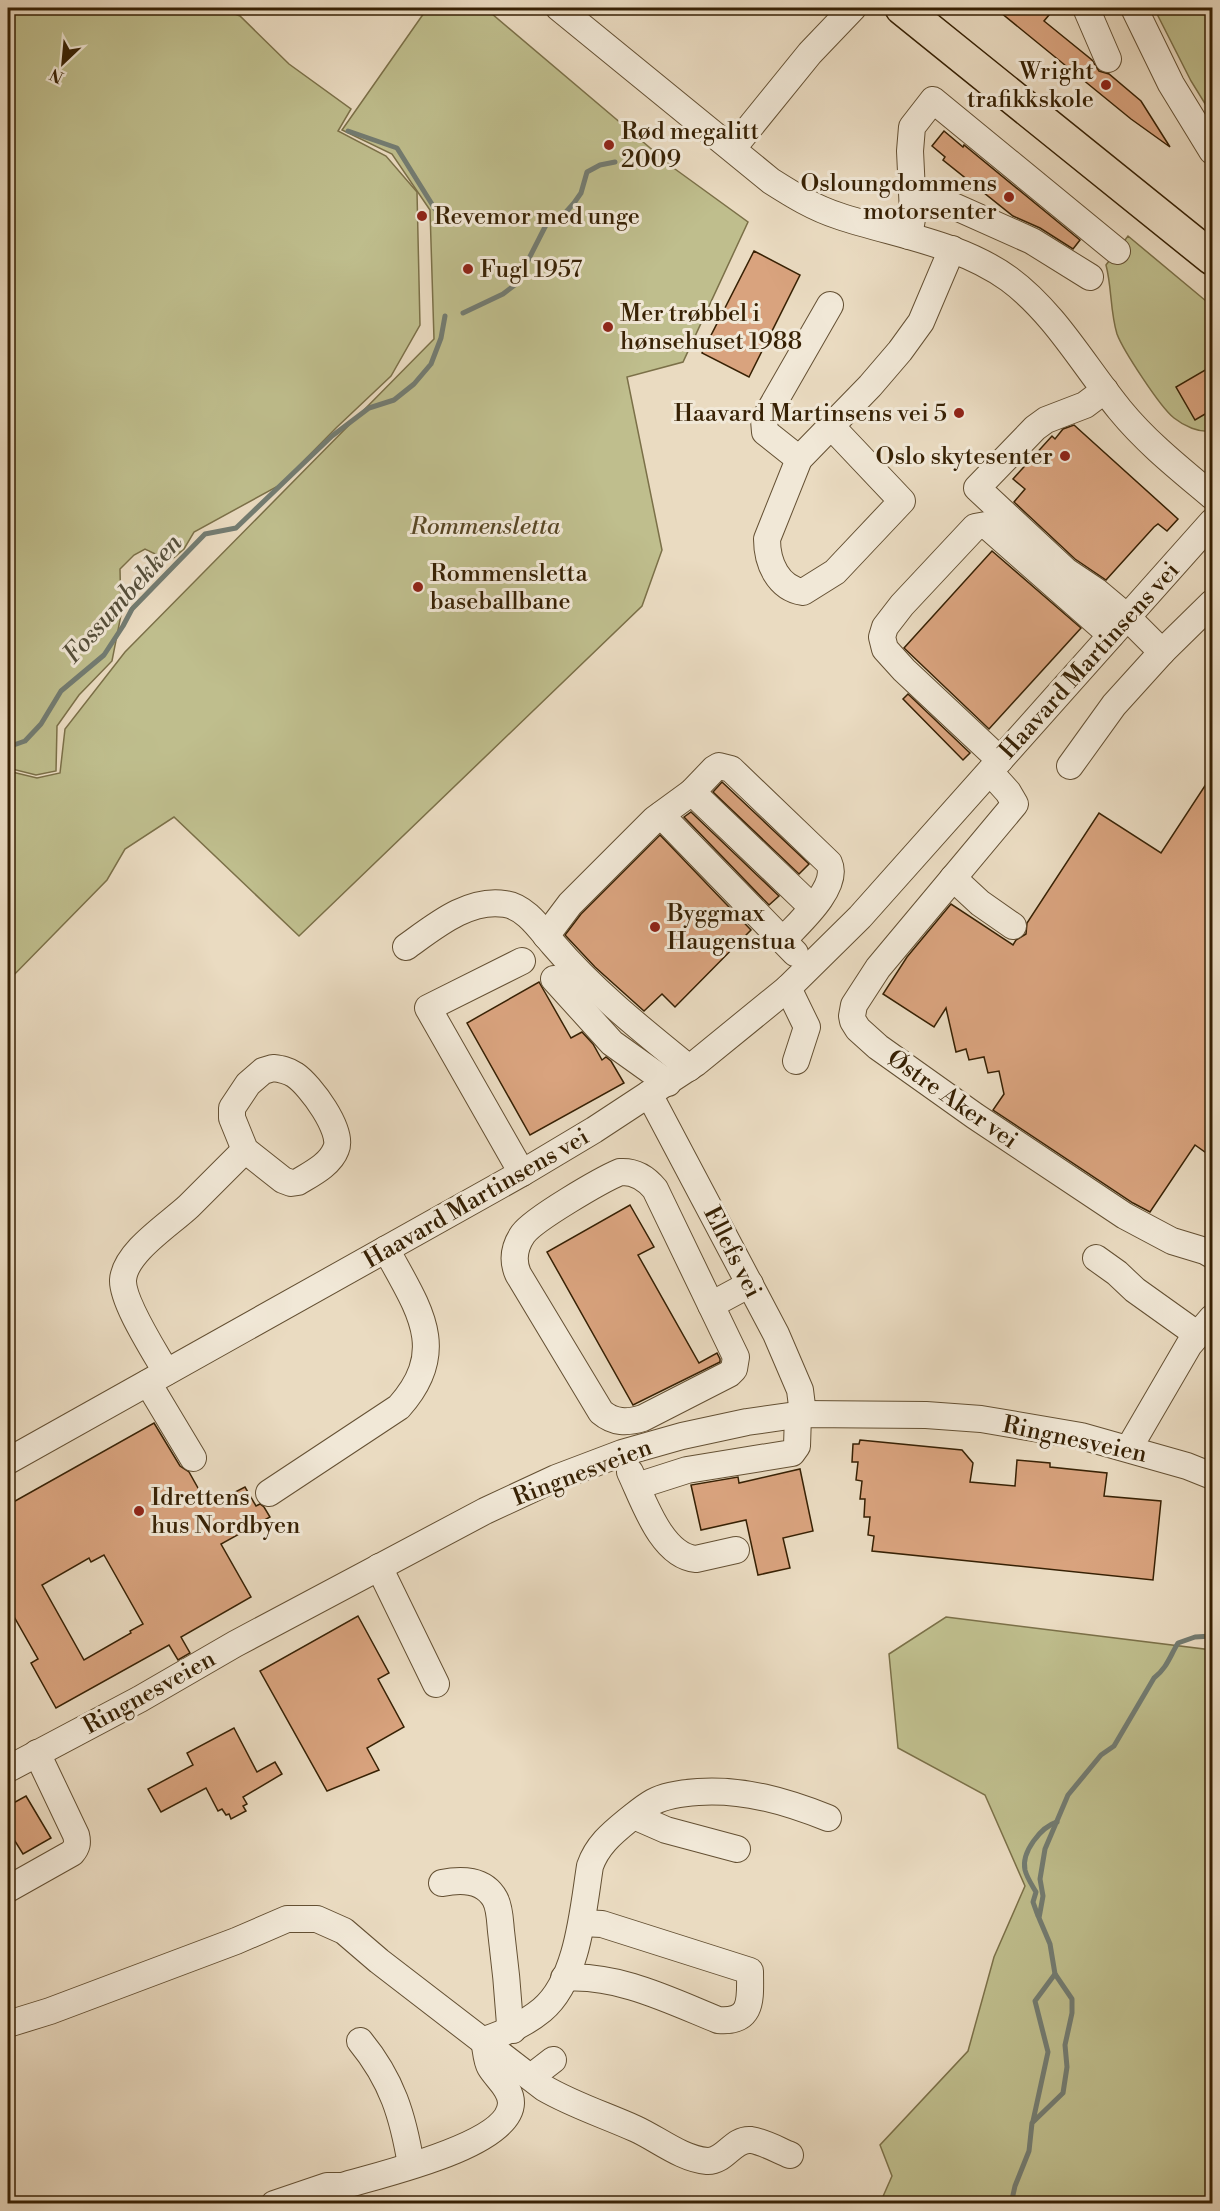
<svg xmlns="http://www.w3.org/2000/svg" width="1220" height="2211" font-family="'Libre Bodoni',serif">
<rect width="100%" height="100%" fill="#eadbc1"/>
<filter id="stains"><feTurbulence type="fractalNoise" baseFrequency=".00333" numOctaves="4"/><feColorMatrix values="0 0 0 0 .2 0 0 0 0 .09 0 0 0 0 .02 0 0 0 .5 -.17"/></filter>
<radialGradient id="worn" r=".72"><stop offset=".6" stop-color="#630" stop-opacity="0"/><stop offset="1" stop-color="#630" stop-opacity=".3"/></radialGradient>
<!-- green -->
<g fill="#bfbe8d" stroke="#7b7048" stroke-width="1.5">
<polygon points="8,8 220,8 240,16 289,64 351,109 338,131 386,156 417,192 420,325 391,376 336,428 280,485 194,532 184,549 170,561 145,549 134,555 120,569 121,615 112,661 79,695 57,726 56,771 36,775 8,768"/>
<polygon points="423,8 485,8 675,169 748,222 683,362 627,377 662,550 642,606 299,936 174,817 125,849 107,880 8,981 8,771 37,778 60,773 65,729 125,652 434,339 430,210 392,154 342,130 424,13"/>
<polygon points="1154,8 1212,8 1212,115 1191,81"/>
<path d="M1128,236L1212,306V431C1199,433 1184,426 1174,418C1160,407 1123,350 1117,334C1110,311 1112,288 1106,265Z"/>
<polygon points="946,1617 1212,1650 1212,2203 876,2203 881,2201 892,2176 880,2145 968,2051 994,1957 1025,1886 985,1795 898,1748 889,1654"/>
</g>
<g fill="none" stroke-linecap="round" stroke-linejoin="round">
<!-- stream -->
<g stroke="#737c72" stroke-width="5">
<polyline points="348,131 397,148 435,209"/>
<polyline points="463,313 503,294 516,284 547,223 566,212 574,203 581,193 587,172 600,165 615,162"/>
<polyline points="8,747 25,741 41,724 61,691 104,655 123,626 132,609 205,534 236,528 332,436 369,408 394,400 414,384 431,364 441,338 445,316"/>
<path d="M1038,1916L1033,1902L1036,1892C1032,1885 1027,1878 1025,1870C1021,1852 1041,1827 1057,1822"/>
<polyline points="1033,2121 1048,2052 1035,2001 1055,1974"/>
<path d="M1011,2204L1015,2186L1029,2151L1032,2123L1063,2093L1067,2067L1065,2045L1072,2013V1999L1055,1974L1050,1944L1039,1918L1043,1896L1040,1879L1045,1849L1068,1795L1101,1755L1114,1746L1154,1678C1167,1668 1170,1656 1178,1643L1195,1637L1212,1636"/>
</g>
</g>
<!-- building -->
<g fill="#d9a37e" stroke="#372104" stroke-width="1.5" fill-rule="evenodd">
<polygon points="995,8 1055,8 1044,21 1092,60 1099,71 1109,74 1141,101 1170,147 1131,119"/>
<polygon points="944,131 963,147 964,145 1080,240 1073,249 1040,228 1013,216 943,160 945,157 932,146"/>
<polygon points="754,251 800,275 749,377 702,353"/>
<polygon points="1212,366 1212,410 1195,420 1176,387"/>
<polygon points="1074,425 1178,519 1167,531 1158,524 1154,527 1106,580 1075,559 1014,502 1025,489 1013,479 1052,436 1055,439 1063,429"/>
<polygon points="992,551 1081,628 989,729 904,648"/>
<polygon points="908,694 970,753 963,760 903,699"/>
<polygon points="1212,775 1212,1157 1195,1145 1150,1212 1133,1203 993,1110 1004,1094 999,1071 988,1073 984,1057 969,1060 966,1049 956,1052 946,1008 934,1027 883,994 907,957 951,904 1013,945 1016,940 1026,934 1027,923 1099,813 1161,853"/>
<polygon points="722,782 809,864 799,874 713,792"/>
<polygon points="691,812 779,896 769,905 684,817"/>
<polygon points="660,835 751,930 675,1007 662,994 644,1011 595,967 565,935 581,914"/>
<polygon points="539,982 571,1038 582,1032 593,1044 602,1060 606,1057 611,1061 624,1083 530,1135 467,1023"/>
<polygon points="630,1205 654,1247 638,1255 699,1363 717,1353 720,1359 720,1362 633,1405 547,1252"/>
<path d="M154,1423L180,1466L189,1472L207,1504L209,1503L210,1505L245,1487L256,1506L260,1504L264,1507L270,1517L221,1544L251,1597L181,1637L190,1653L178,1660L169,1645L56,1708L31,1663L38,1659L8,1606V1505ZM104,1555L143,1624L130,1631L131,1633L84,1660L42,1585L89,1558L91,1562Z"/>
<polygon points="860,1440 962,1450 973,1463 970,1482 1015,1486 1017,1460 1050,1463 1050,1467 1107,1473 1104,1496 1161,1501 1153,1580 872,1551 874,1536 868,1535 870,1517 864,1517 865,1499 860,1499 862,1481 856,1480 858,1462 852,1462 853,1444 859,1444"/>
<polygon points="800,1469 813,1531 783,1538 790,1568 758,1575 746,1520 701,1530 691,1485 738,1477 739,1483"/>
<polygon points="358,1616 389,1673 378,1679 404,1727 367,1748 379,1770 327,1791 260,1671"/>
<polygon points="234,1728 257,1772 275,1762 282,1774 243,1797 247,1804 243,1806 246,1811 231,1819 229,1814 226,1815 222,1809 218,1811 206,1788 161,1812 148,1789 193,1765 187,1753"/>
<polygon points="26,1796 51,1838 23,1854 15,1841 8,1846 8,1806"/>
</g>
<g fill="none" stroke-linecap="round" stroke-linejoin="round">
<defs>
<g id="minor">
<path d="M559,8L771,181C793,195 814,208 839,216C896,235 959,243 1009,279C1055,313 1084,366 1120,410C1147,443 1180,469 1212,496"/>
<polyline points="1086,8 1108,59"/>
<polyline points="1134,8 1171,84 1212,151"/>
<polyline points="733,148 810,53 853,8"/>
<polyline points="911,187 1032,241 1090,277"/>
<polyline points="909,236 913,213 910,151 912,127 933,100 1117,251"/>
<polyline points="1105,390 1085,405 1046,420 1035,428 977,488 1066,571 1096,591 1127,617 1162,652"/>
<path d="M831,426L902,501L835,572L803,592C778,588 767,563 767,539L799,459L870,386L900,351L921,322L952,249"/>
<polyline points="799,459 765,432 764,420 830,305"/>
<polyline points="1000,760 904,670 885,649 882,637 885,627 902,605 975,527 986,525 1111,635"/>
<polyline points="1070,766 1114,705 1162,652 1212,603"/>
<polyline points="990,772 1008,792 1015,804 878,968 854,1005 852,1016 853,1021 858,1029 878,1047 975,1116 1125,1216 1172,1241 1205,1251 1212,1255"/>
<polyline points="692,792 812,907"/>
<polyline points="661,815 795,953"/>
<polyline points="953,878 980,903 1013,926"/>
<path d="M546,936L570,904L655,819L692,792L714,769L719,766L731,769L829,863C840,887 798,924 783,940"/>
<path d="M406,947C434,927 468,898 505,904C526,907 540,929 553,944C593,991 642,1030 689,1068"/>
<polyline points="522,961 428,1008 522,1173"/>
<polyline points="554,979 612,1043 668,1083"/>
<polyline points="788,988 807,1027 796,1061"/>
<path d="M273,1068C281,1069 288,1070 295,1075C310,1085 344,1131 336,1149C330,1165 311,1174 298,1182L291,1183L283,1180L245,1150L232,1118V1108L248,1084L263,1071Z"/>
<polyline points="649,1094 776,1334 800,1390 803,1414"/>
<path d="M620,1172C635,1171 646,1178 655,1189L736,1357L734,1369L729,1374L643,1418C627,1423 614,1423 601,1412L518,1274C512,1260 514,1247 523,1234C534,1219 601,1180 620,1172Z"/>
<polyline points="1096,1258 1117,1273 1135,1290 1198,1335"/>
<polyline points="711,1305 750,1284"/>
<path d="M166,1372C155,1352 122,1302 123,1280C125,1252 170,1224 189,1206C208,1187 227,1168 245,1150"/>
<polyline points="148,1383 193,1458"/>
<polyline points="1129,1448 1189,1345 1212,1318"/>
<polyline points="8,1461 522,1173 594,1130 696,1063 788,988 860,917 1212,522"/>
<path d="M630,1472C643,1499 661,1556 696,1559L736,1550"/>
<polyline points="637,1486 687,1470 792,1453 797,1446 798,1415"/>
<path d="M269,1493L399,1407C451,1349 417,1307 386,1249"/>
<polyline points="379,1567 436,1684"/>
<polyline points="8,1769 140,1699 235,1644 485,1511 556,1478 622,1453 682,1436 747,1422 803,1414 926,1415 981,1419 1081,1436 1187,1466 1212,1476"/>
<polyline points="634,1816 666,1830 737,1849"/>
<path d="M442,1883C461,1879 484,1879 495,1899C500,1908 500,1922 501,1931C505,1962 508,1993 510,2024L513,2030"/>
<path d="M8,1889L72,1853C77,1847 78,1843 76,1835L37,1753"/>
<path d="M564,1978C617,1974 669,2000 718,2020C754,2023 750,1998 750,1971L602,1924L582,1923"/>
<path d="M8,2024L50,2011L236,1941L287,1919H317L344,1931L379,1961L544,2088C573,2105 605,2115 636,2129C658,2139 682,2159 707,2161C725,2162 733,2138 751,2140C764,2142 778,2150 790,2155"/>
<path d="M360,2041C392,2080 403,2116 411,2165"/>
<polyline points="531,2077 553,2060"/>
<path d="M274,2204L327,2186H342C378,2175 510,2146 511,2103C511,2088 497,2079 490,2067C486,2060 486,2049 484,2040C505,2033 525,2024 542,2010C578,1980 583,1910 590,1866C597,1846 611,1834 627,1821C636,1814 644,1807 653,1802C666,1795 683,1793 698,1792C744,1789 785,1801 828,1818"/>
</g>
<polyline id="highway" points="902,8 1212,258"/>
</defs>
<!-- minor casing -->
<use href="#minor" stroke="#645033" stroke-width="28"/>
<!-- highway casing -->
<use href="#highway" stroke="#372104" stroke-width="36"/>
<!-- minor -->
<use href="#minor" stroke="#f1e8d7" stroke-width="26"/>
<!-- highway -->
<use href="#highway" stroke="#eadbc1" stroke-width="33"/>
</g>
<!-- markers -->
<g fill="#8f2418" stroke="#f1e8d7" stroke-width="2">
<circle cx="1106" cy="85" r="6"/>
<circle cx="609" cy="145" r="6"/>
<circle cx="1009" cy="197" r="6"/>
<circle cx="422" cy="216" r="6"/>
<circle cx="468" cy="269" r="6"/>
<circle cx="608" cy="327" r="6"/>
<circle cx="959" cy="413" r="6"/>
<circle cx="1065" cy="456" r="6"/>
<circle cx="418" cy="587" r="6"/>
<circle cx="655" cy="927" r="6"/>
<circle cx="139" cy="1511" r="6"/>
</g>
<g text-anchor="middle" stroke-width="6" stroke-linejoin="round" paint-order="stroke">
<!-- poi labels -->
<g font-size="24" fill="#372104" stroke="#f1e8d7" text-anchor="start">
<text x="1094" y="79" text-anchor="end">Wright<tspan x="1094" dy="28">trafikkskole</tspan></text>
<text x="621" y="139">Rød megalitt<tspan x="621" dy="28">2009</tspan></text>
<text x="997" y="191" text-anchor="end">Osloungdommens<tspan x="997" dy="28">motorsenter</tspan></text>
<text x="434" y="224">Revemor med unge</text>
<text x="480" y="277">Fugl 1957</text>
<text x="620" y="321">Mer trøbbel i<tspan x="620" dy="28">hønsehuset 1988</tspan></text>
<text x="947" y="421" text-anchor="end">Haavard Martinsens vei 5</text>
<text x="1053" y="464" text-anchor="end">Oslo skytesenter</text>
<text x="430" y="581">Rommensletta<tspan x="430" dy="28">baseballbane</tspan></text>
<text x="667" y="921">Byggmax<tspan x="667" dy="28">Haugenstua</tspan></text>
<text x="151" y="1505">Idrettens<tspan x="151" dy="28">hus Nordbyen</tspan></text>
</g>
<!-- park labels -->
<g font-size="24" font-style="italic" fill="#594826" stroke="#f1e8d7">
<text x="485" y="534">Rommensletta</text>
</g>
<!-- street labels -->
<g font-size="24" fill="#372104" stroke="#f1e8d7">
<text transform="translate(1089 660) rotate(-48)" y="8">Haavard Martinsens vei</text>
<text transform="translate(953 1099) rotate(35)" y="8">Østre Aker vei</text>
<text transform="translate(476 1198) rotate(-30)" y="8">Haavard Martinsens vei</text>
<text transform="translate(733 1252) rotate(63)" y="8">Ellefs vei</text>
<text transform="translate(1075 1439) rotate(12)" y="8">Ringnesveien</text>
<text transform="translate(582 1472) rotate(-21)" y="8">Ringnesveien</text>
<text transform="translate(149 1692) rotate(-29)" y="8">Ringnesveien</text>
</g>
<!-- water labels -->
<g font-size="26" font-style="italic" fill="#554f3b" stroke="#f1e8d7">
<text transform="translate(122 598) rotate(-48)" y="9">Fossumbekken</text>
</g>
</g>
<!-- margin -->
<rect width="1220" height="2211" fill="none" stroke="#eadbc1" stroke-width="30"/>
<rect x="9" y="9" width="1202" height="2193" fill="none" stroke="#372104" stroke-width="3"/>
<rect x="15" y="15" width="1190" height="2181" fill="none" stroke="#372104" stroke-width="1.5"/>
<!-- north arrow -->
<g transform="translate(63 63) rotate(206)" stroke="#f1e8d7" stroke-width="4.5" paint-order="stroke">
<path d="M0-4.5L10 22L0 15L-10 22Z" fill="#372104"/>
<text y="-9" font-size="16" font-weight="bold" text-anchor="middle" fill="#372104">N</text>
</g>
<rect width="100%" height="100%" filter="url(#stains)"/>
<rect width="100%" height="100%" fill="url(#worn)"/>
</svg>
